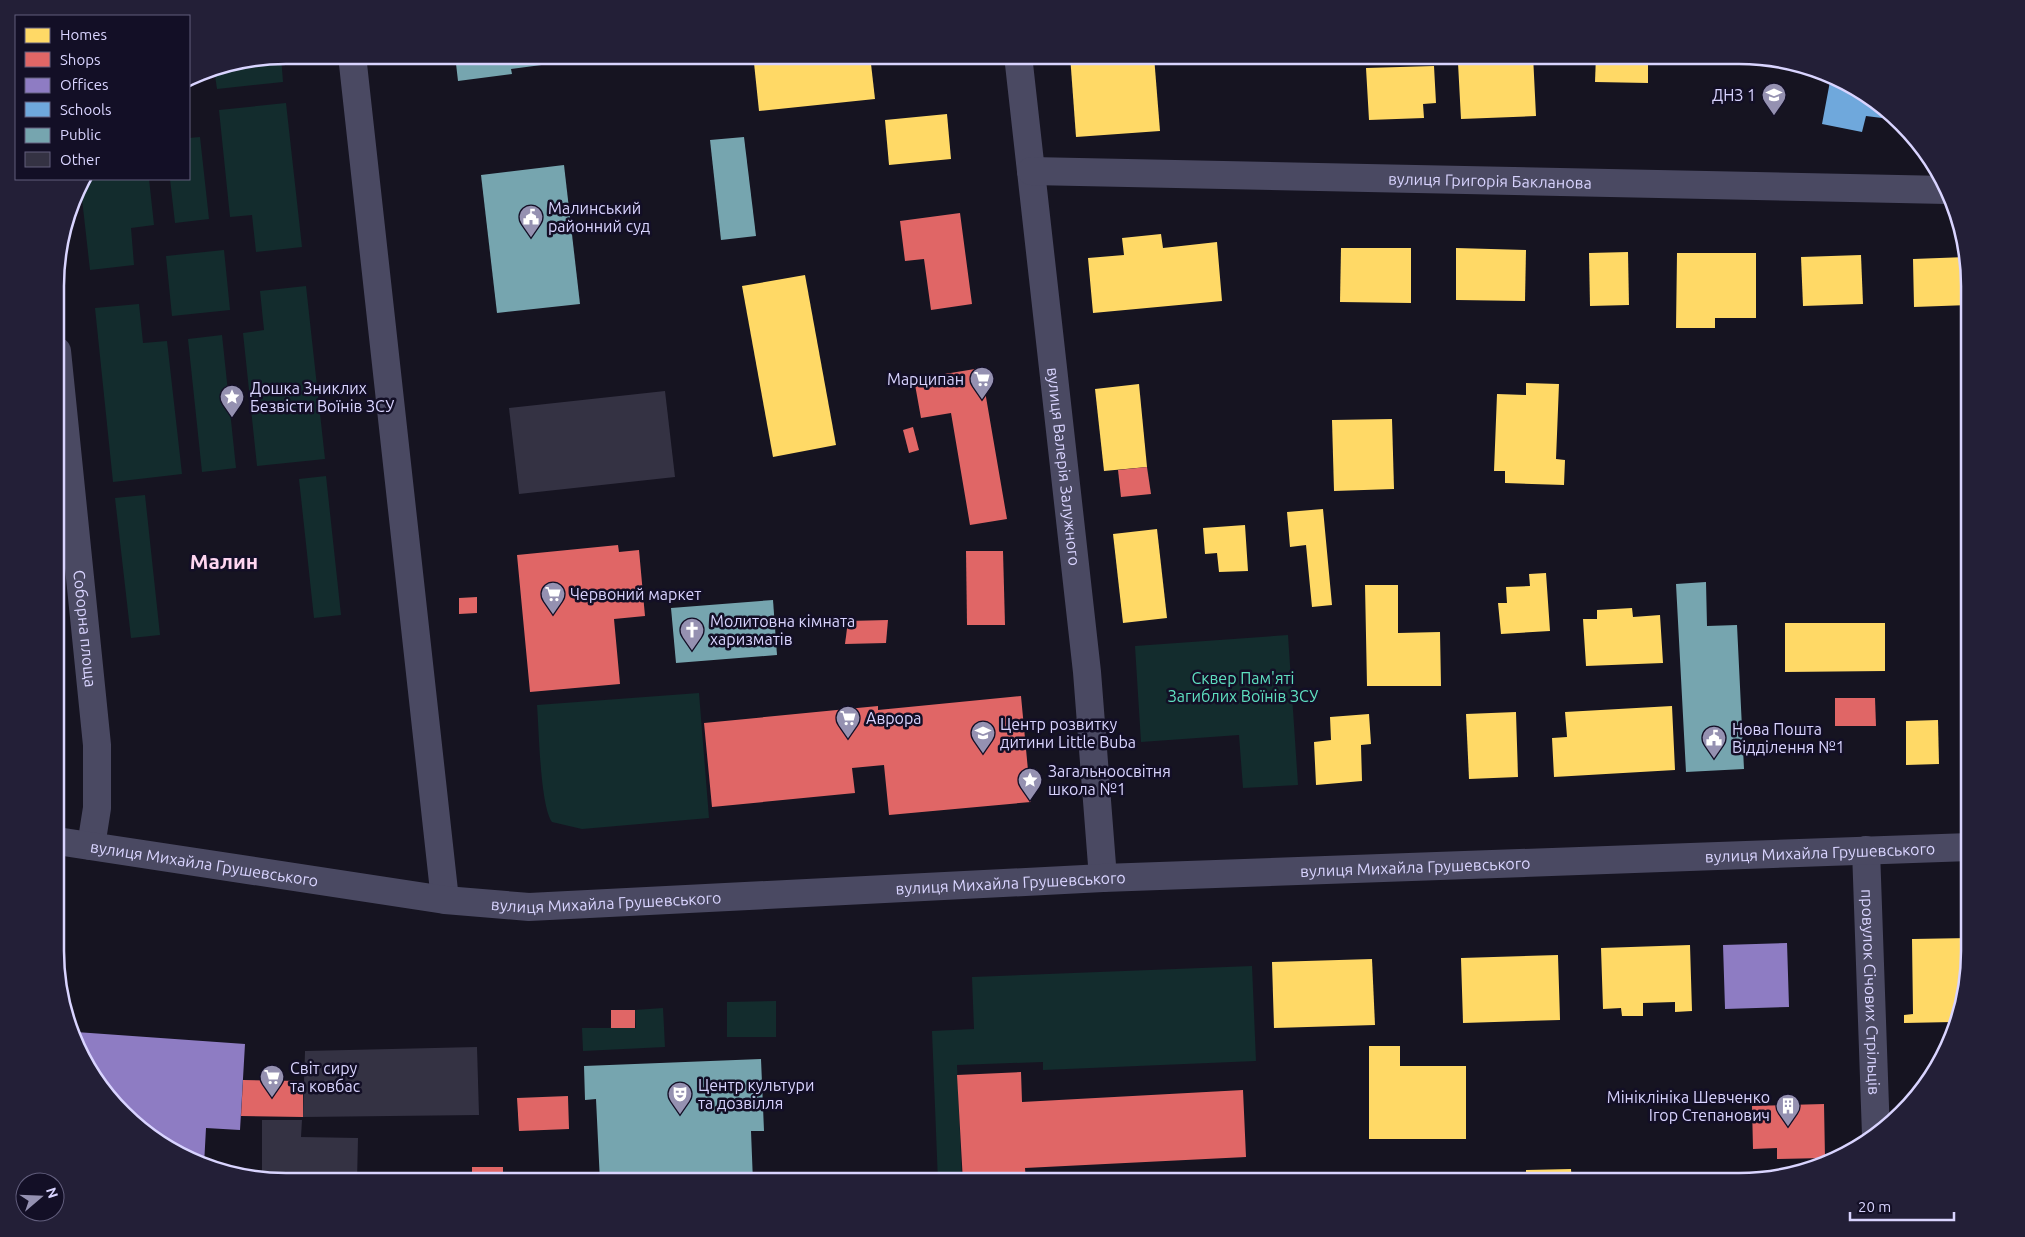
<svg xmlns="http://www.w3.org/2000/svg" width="2025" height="1237" font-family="Ubuntu,sans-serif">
<rect width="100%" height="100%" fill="#161421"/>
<!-- green -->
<g fill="#132c2d">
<polygon points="281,56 283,82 217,89 214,69"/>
<polygon points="286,103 302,247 256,252 252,215 230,217 219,110"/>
<polygon points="200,137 209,219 175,223 170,179 189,179 189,138"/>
<polygon points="82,179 149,179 154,225 131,228 134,265 90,270 80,181"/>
<polygon points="224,250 230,310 172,316 166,256"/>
<polygon points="306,286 325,459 257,466 243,333 264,330 260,291"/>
<polygon points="139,304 143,343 167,341 182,474 113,482 95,308"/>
<polygon points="222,335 236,468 202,472 188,339"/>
<polygon points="326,476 341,615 314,618 299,479"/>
<polygon points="145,495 160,635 131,638 115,498"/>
<polygon points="1288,635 1298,785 1243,788 1239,735 1141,742 1135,646"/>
<path d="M699,693L709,818L582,829L552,822C540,805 539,729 537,705Z"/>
<polygon points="1252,966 1256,1061 1043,1070 1043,1062 957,1065 962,1182 938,1182 932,1031 974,1029 972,977"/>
<polygon points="776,1001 776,1037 727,1037 727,1002"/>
<polygon points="663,1008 665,1047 583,1051 582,1028 636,1028 635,1010"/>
</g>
<!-- homes -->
<g fill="#ffd966">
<polygon points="826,55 870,55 875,99 759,111 754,63"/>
<polygon points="1070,55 1154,56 1160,131 1076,137"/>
<polygon points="1507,55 1533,55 1536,116 1461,119 1458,63 1507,61"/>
<polygon points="1596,55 1648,55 1648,83 1595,82"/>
<polygon points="1434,66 1436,103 1423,104 1424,118 1369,120 1366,68"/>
<polygon points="947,114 951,159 889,165 885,120"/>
<polygon points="1161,234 1163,248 1217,242 1222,301 1093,313 1088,258 1124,255 1122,238"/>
<polygon points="1341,248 1411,248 1411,303 1340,302"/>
<polygon points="1456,248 1526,250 1525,301 1456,300"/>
<polygon points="1628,252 1629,305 1590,306 1589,253"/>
<polygon points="1677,253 1756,253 1756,318 1715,318 1715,328 1676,328"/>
<polygon points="1861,255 1863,304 1803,306 1801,257"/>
<polygon points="1966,257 1966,279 1969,279 1969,305 1914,307 1913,259"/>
<polygon points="805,275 836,445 773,457 742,286"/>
<polygon points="1526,383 1559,384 1556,459 1565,460 1564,485 1505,483 1505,471 1494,471 1497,394 1526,395"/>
<polygon points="1139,384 1147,467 1104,471 1095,389"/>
<polygon points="1392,419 1394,489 1334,491 1332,420"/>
<polygon points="1323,509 1332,605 1312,607 1306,545 1290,547 1287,512"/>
<polygon points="1245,525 1248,571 1219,572 1217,553 1205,554 1203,528"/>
<polygon points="1157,529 1167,618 1123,623 1113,534"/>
<polygon points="1546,573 1550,631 1501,634 1498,603 1507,603 1506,587 1530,586 1529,574"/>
<polygon points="1365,585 1398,585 1398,633 1440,632 1441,686 1367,686"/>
<polygon points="1632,608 1633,617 1660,615 1663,663 1586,666 1583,619 1597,619 1597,610"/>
<polygon points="1785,623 1885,623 1885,671 1785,672"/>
<polygon points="1672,706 1675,770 1554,777 1552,738 1567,737 1565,712"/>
<polygon points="1516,712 1518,777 1469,779 1466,714"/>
<polygon points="1369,714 1371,744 1361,745 1362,781 1316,785 1314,742 1331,740 1330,717"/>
<polygon points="1938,720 1939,764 1906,765 1906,721"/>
<polygon points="1970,938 1970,966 1953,1022 1904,1023 1904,1015 1913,1014 1912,939"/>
<polygon points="1690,945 1692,1011 1675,1012 1675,1002 1643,1003 1643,1016 1622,1016 1621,1008 1603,1009 1601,948"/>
<polygon points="1558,955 1560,1020 1463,1023 1461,958"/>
<polygon points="1372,959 1375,1025 1274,1028 1272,962"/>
<polygon points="1369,1046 1400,1046 1400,1066 1466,1066 1466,1139 1369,1139"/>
<polygon points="1571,1169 1572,1182 1526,1182 1526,1170"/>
</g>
<!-- shops -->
<g fill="#e06666">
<polygon points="960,213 972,304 931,310 924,259 905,261 900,221"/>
<polygon points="981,368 1007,519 970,525 951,413 921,418 914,379"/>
<polygon points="913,427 919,450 909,453 903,430"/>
<polygon points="1147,467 1151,494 1121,497 1118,470"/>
<polygon points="618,545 619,552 639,550 645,616 614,619 620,684 530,692 517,555"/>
<polygon points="966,551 1003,551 1005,625 967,625"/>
<polygon points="477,597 477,613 459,614 459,598"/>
<polygon points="888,620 886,643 845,644 848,621"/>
<polygon points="1021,696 1031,802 889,815 884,765 852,768 855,793 712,807 704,723 878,706 878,710"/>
<polygon points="1835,698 1875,698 1876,726 1835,726"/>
<rect x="611" y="1010" width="24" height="18"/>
<polygon points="1021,1072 1022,1102 1243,1090 1246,1157 1025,1168 1026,1182 963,1182 957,1075"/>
<polygon points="243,1080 303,1081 303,1117 241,1116"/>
<polygon points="568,1096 569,1129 519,1131 517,1098"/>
<polygon points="1824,1104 1825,1158 1777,1159 1777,1148 1753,1149 1752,1106"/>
<rect x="472" y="1167" width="31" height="15"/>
</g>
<!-- offices -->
<g fill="#8e7cc3">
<polygon points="1787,943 1789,1007 1725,1009 1723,945"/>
<polygon points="76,1032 245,1044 240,1130 206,1128 204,1165 170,1151 94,1079"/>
</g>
<!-- schools -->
<polygon fill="#6fa8dc" points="1831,76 1855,86 1890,119 1866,116 1862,132 1822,124"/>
<!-- public -->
<g fill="#76a5af">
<polygon points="455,55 571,55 572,61 511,69 512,74 458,81"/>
<polygon points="744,137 756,236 721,240 710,140"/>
<polygon points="564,165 580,304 497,313 481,175"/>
<polygon points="1706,582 1707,626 1737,625 1744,769 1686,772 1676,584"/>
<polygon points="773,600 777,655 676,663 671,608"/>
<polygon points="761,1059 764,1131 751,1131 753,1182 600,1182 596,1099 585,1100 584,1066"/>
</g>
<!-- building -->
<g fill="#343243">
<polygon points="665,391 675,477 519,494 509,408"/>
<polygon points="477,1047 479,1115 303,1117 305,1051"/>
<polygon points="262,1120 302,1120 301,1137 358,1138 357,1182 285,1182 262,1179"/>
</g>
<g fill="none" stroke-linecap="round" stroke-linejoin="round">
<!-- minor -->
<g stroke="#4a4962" stroke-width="28">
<path id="s1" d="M1018,55L1087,672L1103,878"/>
<path id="s2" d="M1031,171L1947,190"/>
<path id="s3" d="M1866,850L1876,1135"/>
</g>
<!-- tertiary -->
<g stroke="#4a4962" stroke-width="28">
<polyline points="352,55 445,900"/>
<path id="s4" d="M57,351L97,745V808L91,846"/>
<path id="s5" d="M57,841L445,900L529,907L1103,878L1970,847"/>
</g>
</g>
<!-- icons -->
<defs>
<symbol id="school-pin" viewBox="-11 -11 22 30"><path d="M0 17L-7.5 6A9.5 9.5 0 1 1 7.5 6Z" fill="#9591b1" stroke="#130f26"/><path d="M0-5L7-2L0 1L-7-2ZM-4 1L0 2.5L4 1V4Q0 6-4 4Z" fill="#fff"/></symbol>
<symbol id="civic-pin" viewBox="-11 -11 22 30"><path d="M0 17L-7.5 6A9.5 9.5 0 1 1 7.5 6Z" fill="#9591b1" stroke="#130f26"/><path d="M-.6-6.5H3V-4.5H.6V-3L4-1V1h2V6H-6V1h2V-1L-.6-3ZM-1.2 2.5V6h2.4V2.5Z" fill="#fff"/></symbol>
<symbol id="supermarket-pin" viewBox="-11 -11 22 30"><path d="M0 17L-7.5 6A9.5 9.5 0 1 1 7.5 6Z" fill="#9591b1" stroke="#130f26"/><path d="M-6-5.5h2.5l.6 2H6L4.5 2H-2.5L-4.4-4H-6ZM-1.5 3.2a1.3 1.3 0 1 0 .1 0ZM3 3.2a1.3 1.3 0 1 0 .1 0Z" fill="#fff"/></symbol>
<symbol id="sight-pin" viewBox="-11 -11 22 30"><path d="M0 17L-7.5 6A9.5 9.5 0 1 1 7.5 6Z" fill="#9591b1" stroke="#130f26"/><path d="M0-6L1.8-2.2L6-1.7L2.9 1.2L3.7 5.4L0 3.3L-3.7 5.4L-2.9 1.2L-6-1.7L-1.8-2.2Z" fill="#fff"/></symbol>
<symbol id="church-pin" viewBox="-11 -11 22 30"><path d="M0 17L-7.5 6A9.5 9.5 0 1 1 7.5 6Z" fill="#9591b1" stroke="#130f26"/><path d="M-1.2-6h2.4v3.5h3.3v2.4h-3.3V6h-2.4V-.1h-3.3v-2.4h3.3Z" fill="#fff"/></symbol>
<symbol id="theatre-pin" viewBox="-11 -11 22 30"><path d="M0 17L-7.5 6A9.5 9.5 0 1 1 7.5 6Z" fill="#9591b1" stroke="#130f26"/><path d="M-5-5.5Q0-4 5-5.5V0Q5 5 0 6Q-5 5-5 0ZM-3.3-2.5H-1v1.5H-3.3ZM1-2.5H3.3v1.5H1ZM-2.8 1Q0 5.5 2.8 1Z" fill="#fff"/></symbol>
<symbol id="building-pin" viewBox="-11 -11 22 30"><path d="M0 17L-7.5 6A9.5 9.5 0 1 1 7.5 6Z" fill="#9591b1" stroke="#130f26"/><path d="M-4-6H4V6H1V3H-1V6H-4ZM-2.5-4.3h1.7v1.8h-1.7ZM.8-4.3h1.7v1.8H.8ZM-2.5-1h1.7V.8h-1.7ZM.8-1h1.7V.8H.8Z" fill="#fff"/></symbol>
</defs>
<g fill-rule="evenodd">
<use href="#school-pin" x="1760" y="81" width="28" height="38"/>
<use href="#civic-pin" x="517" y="203" width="28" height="38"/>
<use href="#supermarket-pin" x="968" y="365" width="28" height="38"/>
<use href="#sight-pin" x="218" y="383" width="28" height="38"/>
<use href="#supermarket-pin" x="539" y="580" width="28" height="38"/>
<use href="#church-pin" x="678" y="616" width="28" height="38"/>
<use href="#supermarket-pin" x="834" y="704" width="28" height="38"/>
<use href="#school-pin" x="969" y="719" width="28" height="38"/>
<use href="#civic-pin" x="1700" y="724" width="28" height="38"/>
<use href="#sight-pin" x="1016" y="766" width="28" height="38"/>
<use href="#supermarket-pin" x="258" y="1063" width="28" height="38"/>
<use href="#theatre-pin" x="666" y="1080" width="28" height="38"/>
<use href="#building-pin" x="1774" y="1092" width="28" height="38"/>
</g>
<g text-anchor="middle" stroke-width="5" stroke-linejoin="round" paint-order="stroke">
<!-- poi labels -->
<g font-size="16" fill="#d9d4ff" stroke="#130f26" text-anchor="start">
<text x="1756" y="101" text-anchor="end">ДНЗ 1</text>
<text x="548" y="214">Малинський<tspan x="548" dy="18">районний суд</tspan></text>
<text x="964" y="385" text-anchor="end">Марципан</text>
<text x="250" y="394">Дошка Зниклих<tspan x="250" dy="18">Безвісти Воїнів ЗСУ</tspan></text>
<text x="570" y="600">Червоний маркет</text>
<text x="710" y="627">Молитовна кімната<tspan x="710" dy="18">харизматів</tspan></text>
<text x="866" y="724">Аврора</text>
<text x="1000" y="730">Центр розвитку<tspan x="1000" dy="18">дитини Little Buba</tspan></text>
<text x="1732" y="735">Нова Пошта<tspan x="1732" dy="18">Відділення №1</tspan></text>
<text x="1048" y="777">Загальноосвітня<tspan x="1048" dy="18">школа №1</tspan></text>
<text x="290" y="1074">Світ сиру<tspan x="290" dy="18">та ковбас</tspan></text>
<text x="698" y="1091">Центр культури<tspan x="698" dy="18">та дозвілля</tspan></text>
<text x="1770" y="1103" text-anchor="end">Мініклініка Шевченко<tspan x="1770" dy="18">Ігор Степанович</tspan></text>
</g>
<!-- street labels -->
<g font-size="16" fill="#d9d4ff" stroke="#130f26">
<text dy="6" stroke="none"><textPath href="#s2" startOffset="459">вулиця Григорія Бакланова</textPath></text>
<text dy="6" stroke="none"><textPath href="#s1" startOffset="414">вулиця Валерія Залужного</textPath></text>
<text dy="6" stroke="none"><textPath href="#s4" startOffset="279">Соборна площа</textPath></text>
<text dy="6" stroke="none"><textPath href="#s5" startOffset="1769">вулиця Михайла Грушевського</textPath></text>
<text dy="6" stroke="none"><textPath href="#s5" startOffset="149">вулиця Михайла Грушевського</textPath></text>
<text dy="6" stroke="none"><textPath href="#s5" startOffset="1364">вулиця Михайла Грушевського</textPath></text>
<text dy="6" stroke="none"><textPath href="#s5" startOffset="959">вулиця Михайла Грушевського</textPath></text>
<text dy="6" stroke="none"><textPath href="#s5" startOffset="554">вулиця Михайла Грушевського</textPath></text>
<text dy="6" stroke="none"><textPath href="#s3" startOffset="142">провулок Січових Стрільців</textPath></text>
</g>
<!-- park labels -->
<g font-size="16" fill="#5fe0c0" stroke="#130f26">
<text x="1243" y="684">Сквер Пам'яті<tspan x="1243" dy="18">Загиблих Воїнів ЗСУ</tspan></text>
</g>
<!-- district labels -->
<g font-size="21" font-weight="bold" fill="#ffd6f0" stroke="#130f26">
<text x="224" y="569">Малин</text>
</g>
</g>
<!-- crop -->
<path d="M0 0H2025V1237H0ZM286 64H1739A222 222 0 0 1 1961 286V951A222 222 0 0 1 1739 1173H286A222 222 0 0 1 64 951V286A222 222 0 0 1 286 64Z" fill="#231f37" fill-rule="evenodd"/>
<path fill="none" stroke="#d9d4ff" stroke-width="2.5" d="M286 64H1739A222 222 0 0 1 1961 286V951A222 222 0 0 1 1739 1173H286A222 222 0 0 1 64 951V286A222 222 0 0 1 286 64Z"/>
<!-- legend -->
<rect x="15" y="15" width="175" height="165" fill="#130f26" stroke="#625e7d"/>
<rect x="25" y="28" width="25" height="15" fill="#ffd966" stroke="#625e7d"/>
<text x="60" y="40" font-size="15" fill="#d9d4ff">Homes</text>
<rect x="25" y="52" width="25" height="15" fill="#e06666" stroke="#625e7d"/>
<text x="60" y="65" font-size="15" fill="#d9d4ff">Shops</text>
<rect x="25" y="78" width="25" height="15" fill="#8e7cc3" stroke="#625e7d"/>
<text x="60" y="90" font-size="15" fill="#d9d4ff">Offices</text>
<rect x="25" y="102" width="25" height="15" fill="#6fa8dc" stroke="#625e7d"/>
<text x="60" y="115" font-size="15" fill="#d9d4ff">Schools</text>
<rect x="25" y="128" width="25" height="15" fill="#76a5af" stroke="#625e7d"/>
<text x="60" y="140" font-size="15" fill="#d9d4ff">Public</text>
<rect x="25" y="152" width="25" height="15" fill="#343243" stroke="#625e7d"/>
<text x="60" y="165" font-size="15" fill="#d9d4ff">Other</text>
<!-- north arrow -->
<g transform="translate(40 1197) rotate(71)"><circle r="24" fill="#130f26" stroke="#625e7d"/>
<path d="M0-4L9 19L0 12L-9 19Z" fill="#9591b1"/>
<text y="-8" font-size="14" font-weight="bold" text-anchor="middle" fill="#d9d4ff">N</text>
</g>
<!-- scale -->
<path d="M1850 1212v8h104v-8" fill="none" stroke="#d9d4ff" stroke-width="2.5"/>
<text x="1858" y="1212" font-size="15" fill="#d9d4ff" stroke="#130f26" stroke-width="4" paint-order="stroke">20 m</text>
</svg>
